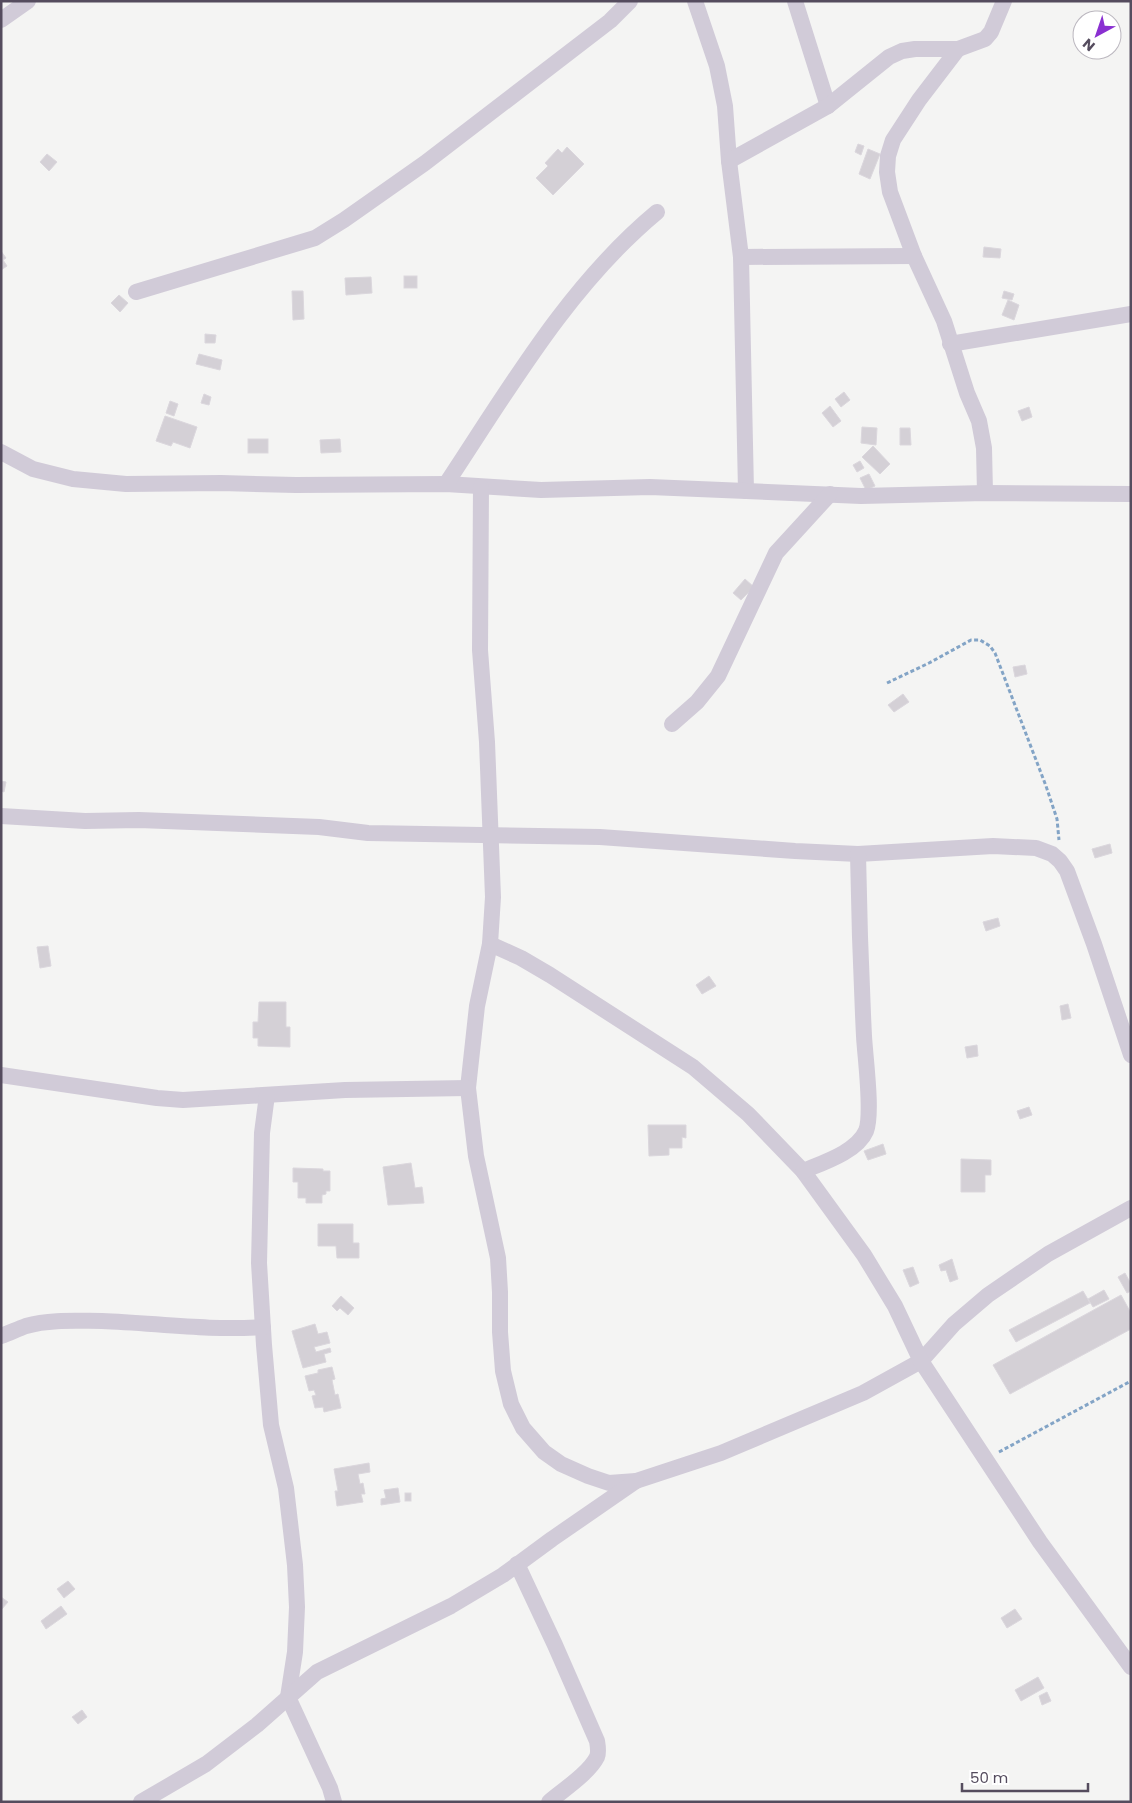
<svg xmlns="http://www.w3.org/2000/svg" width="1132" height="1803" font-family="Poppins,sans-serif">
<rect width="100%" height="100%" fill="#f4f4f3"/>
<!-- building -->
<g fill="#d4d0d6" stroke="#dbd7dd">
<polygon points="858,144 864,146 861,155 855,152"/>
<polygon points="567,147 584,164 553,195 536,178 548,166 545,163 558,149 562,153"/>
<polygon points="868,149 880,154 870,179 859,174"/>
<polygon points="47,154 57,162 49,171 40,162"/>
<polygon points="984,247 1001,249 1000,258 983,257"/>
<polygon points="1,251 6,258 3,260 7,266 1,270"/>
<rect x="404" y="276" width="13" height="12"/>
<polygon points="371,277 372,293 346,295 345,278"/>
<polygon points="292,291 303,291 304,319 293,320"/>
<polygon points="1004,291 1014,294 1012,300 1002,298"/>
<polygon points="119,295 128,303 120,312 111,303"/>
<polygon points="1008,300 1019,305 1014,320 1002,315"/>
<polygon points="205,334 216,335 215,343 205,343"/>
<polygon points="199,354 222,360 220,370 196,364"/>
<polygon points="844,392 850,400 841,407 835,399"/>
<polygon points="204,394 211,397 209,405 201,403"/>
<polygon points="170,401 178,404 174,416 166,413"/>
<polygon points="830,406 841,421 833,427 822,413"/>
<polygon points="1029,407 1032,417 1022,421 1018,411"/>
<polygon points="165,416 197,427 190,448 173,442 171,446 156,441"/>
<polygon points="862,427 877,428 876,445 861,443"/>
<polygon points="900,428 910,428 911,445 900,445"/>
<rect x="248" y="439" width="20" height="14"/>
<polygon points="340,439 341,452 321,453 320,440"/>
<polygon points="873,446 890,464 880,474 862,457"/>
<polygon points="860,461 864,468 857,472 853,465"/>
<polygon points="869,474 875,486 866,490 860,478"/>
<polygon points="745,579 754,587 741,600 733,593"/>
<polygon points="1025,665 1027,674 1015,677 1013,667"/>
<polygon points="903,694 909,702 894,712 888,705"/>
<polygon points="1,781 6,782 4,792 1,791"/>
<polygon points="1110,844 1112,853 1095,858 1092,849"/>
<polygon points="998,918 1000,926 986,931 983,922"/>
<polygon points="48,946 51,966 40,968 37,947"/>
<polygon points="709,976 716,986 702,994 696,985"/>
<polygon points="259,1002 286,1002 286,1027 290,1027 290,1047 258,1046 258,1038 253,1038 253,1022 258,1022"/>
<polygon points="1068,1004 1071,1018 1062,1020 1060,1006"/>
<polygon points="977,1045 978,1056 967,1058 965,1047"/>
<polygon points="1029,1107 1032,1115 1020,1119 1017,1111"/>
<polygon points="648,1125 686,1125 686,1138 682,1137 682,1148 669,1148 669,1155 649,1156"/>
<polygon points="883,1144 886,1154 868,1160 864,1151"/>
<polygon points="961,1159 991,1160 991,1175 985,1175 985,1192 961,1192"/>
<polygon points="411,1163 415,1188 422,1187 424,1203 388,1205 383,1167"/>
<polygon points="293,1168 323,1169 323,1171 330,1171 330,1191 326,1191 326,1194 322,1195 322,1203 306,1203 306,1198 298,1198 298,1182 293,1182"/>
<polygon points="318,1224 353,1224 353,1243 359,1243 359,1258 337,1258 336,1246 318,1246"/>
<polygon points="952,1259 958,1279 950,1282 946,1270 941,1271 939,1265"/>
<polygon points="913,1267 919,1283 910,1287 903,1270"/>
<polygon points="1125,1273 1131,1284 1131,1291 1127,1293 1118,1277"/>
<polygon points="1104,1290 1109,1299 1093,1307 1088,1299"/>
<polygon points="1083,1291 1090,1303 1016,1342 1009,1330"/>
<polygon points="1121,1295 1131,1313 1131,1329 1010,1394 993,1365"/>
<polygon points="341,1296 354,1308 348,1315 340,1308 337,1311 332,1306"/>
<polygon points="315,1324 318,1334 327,1332 330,1343 314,1347 316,1352 330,1348 331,1352 324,1354 326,1362 303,1368 292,1331"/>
<polygon points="332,1367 335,1379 332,1380 335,1395 338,1394 341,1408 324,1412 323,1407 315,1408 312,1396 316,1395 314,1390 309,1391 305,1376 318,1373 318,1370"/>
<polygon points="369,1463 370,1472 358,1474 360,1484 363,1483 365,1494 361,1494 363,1502 337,1506 335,1491 338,1491 334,1469"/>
<polygon points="398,1488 400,1502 381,1505 381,1499 386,1498 384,1490"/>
<rect x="405" y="1493" width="6" height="8"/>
<polygon points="68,1581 75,1589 64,1598 57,1589"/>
<polygon points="1,1597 8,1602 1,1610"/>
<polygon points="61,1606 67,1614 46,1629 41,1621"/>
<polygon points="1015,1609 1022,1619 1007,1628 1001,1618"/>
<polygon points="1038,1677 1044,1688 1021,1701 1015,1690"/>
<polygon points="1047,1692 1051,1701 1042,1705 1039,1696"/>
<polygon points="82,1710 87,1717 78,1724 72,1717"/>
</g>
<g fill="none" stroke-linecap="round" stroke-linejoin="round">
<!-- path -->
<g stroke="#83a4c6" stroke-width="3" stroke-dasharray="4 2.5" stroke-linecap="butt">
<polyline points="887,683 929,663 971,640 980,640 990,646 995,653 1046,786 1057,819 1059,840"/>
<polyline points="999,1452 1131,1381"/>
</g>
<!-- minor -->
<g stroke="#d1cbd8" stroke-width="16">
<polyline points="695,1 717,66 725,106 729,161 741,257 746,491"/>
<polyline points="795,1 828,106"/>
<polyline points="1,20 28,1"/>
<polyline points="958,49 919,100 893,140 888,156 887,172 890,192 914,256 944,321 967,393 979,421 984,448 985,493"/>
<polyline points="729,161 828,106 889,57 902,51 915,49 958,49 985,39 991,32 1004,1"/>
<polyline points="741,257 914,256"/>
<polyline points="136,292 315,238 344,220 425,163 610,21 630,1"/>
<polyline points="950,344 1131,314"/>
<polyline points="1,452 33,469 73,479 126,484 221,483 296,485 446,484 541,490 650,487 861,496 985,493 1131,494"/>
<path d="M446,484C509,389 568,286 657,212"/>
<polyline points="481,487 480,650 487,742 493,897 490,944 477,1006 468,1088 476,1156 498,1258 500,1292 500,1332 503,1371 511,1404 523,1428 544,1452 561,1464 588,1476 609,1483 636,1481 721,1453 863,1393 921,1361 954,1324 988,1295 1048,1254 1131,1208"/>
<polyline points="672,724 697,702 718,676 776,553 830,494"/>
<polyline points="1,816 85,821 139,820 319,827 368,833 600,837 795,851 858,854 993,846 1036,848 1052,854 1060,861 1067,871 1094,944 1131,1055"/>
<polyline points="490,944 521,958 550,975 693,1067 748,1114 803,1171 864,1255 895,1306 921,1361 1040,1542 1131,1667"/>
<polyline points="1,1075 157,1098 183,1100 345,1090 468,1088"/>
<polyline points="267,1095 262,1133 259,1263 264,1345 271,1425 286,1488 295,1565 297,1607 295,1652 288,1697 330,1788 334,1802"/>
<path d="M803,1171C822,1163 857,1152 866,1131C873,1114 865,1056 864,1036C861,975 859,914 858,854"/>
<path d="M1,1336C9,1333 18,1329 26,1326C50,1319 78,1321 102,1321C156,1323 209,1331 263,1327"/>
<path d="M517,1564L555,1645L597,1741C598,1747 599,1752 597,1757C589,1773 563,1790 549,1802"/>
<polyline points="141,1802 206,1764 257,1725 317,1672 451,1606 503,1575 552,1539 636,1481"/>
</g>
</g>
<!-- border -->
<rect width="1132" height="1803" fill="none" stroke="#554c5e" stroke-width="5"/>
<!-- north arrow -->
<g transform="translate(1097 35) rotate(220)"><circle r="24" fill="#ffffff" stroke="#bbb7bf"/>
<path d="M0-4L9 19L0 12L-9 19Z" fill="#8a30d1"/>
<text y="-8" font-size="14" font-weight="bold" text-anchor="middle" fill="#554c5e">N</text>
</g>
<!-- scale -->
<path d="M962 1783v8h126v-8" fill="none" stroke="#554c5e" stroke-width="2.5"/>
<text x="970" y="1783" font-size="15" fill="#554c5e" stroke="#ffffff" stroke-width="4" paint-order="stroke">50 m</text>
</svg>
